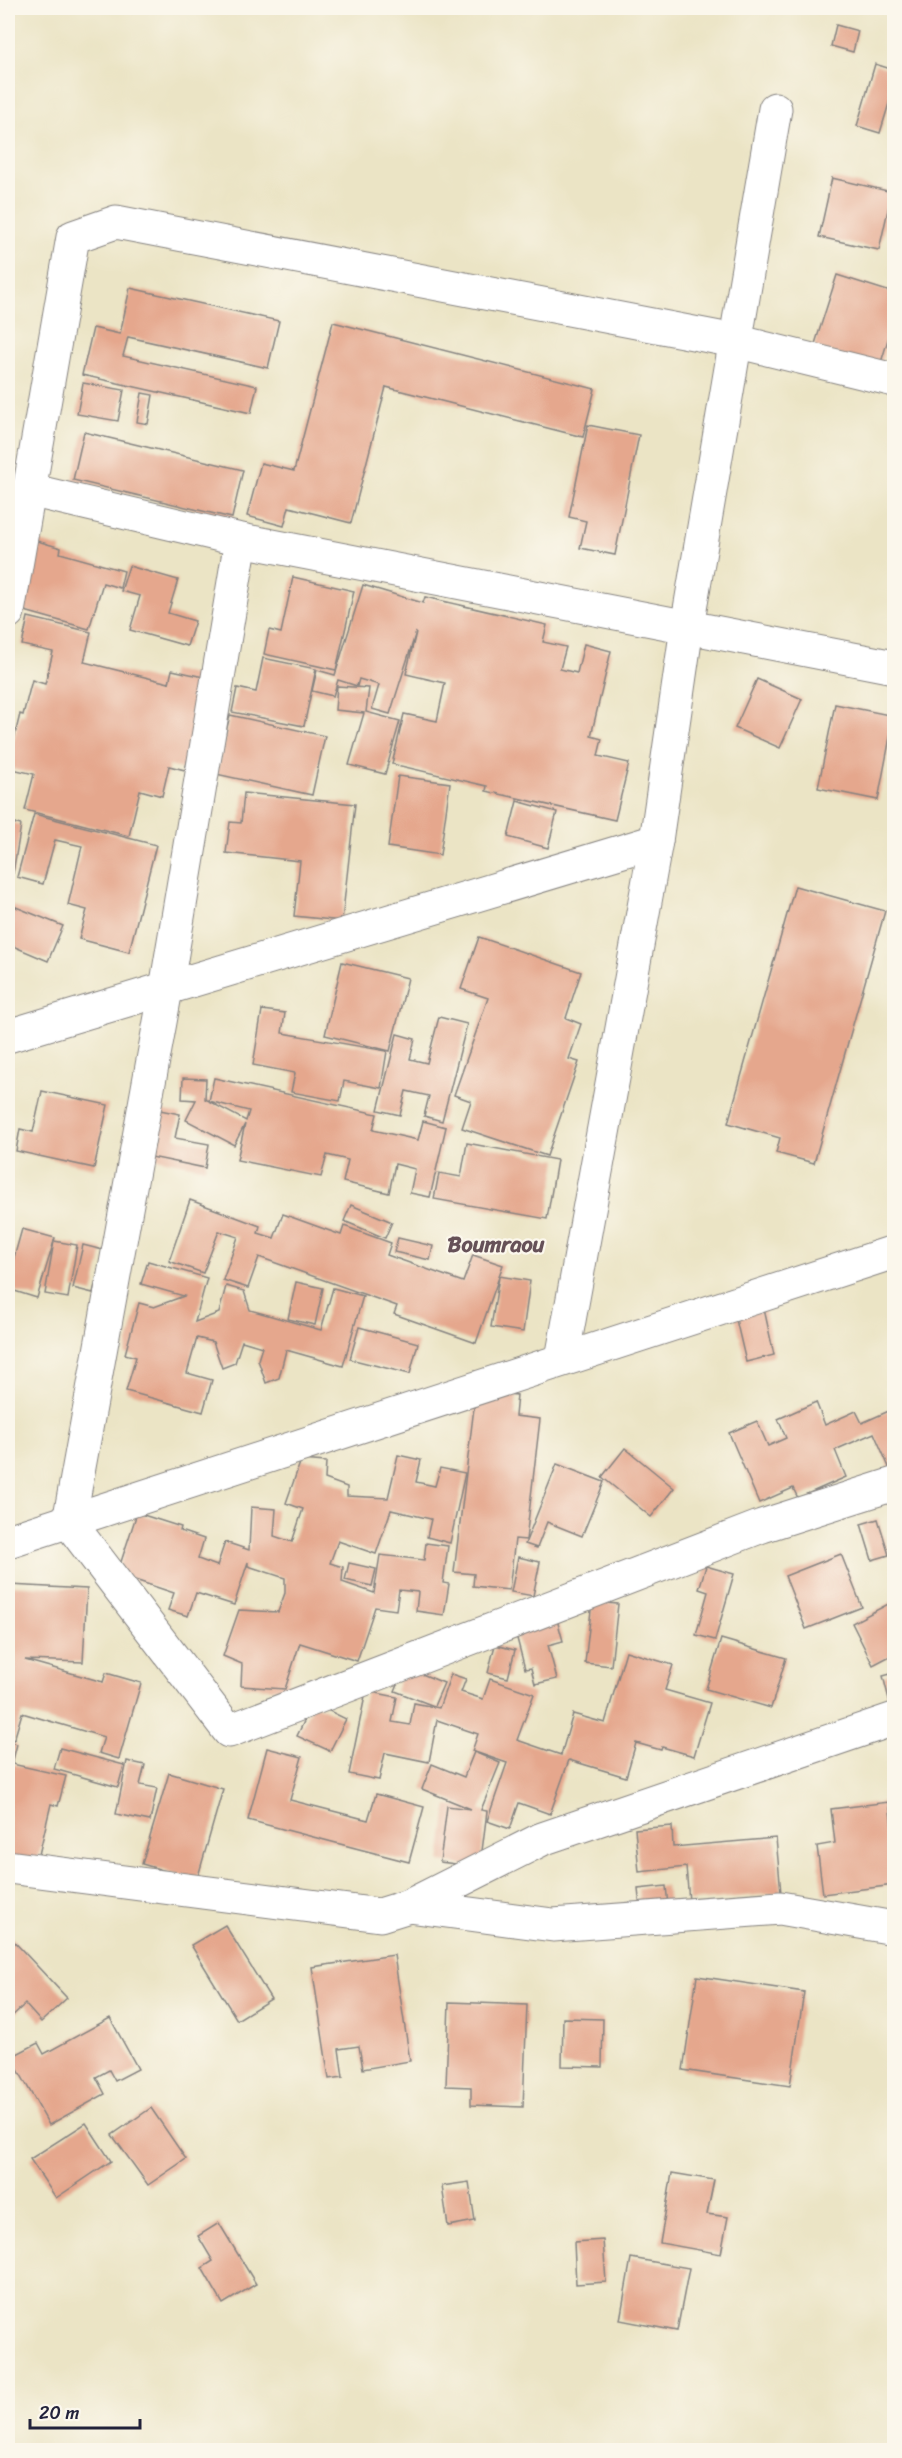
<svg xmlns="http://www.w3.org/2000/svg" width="902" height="2458" font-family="Sriracha,sans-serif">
<rect width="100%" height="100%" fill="#fbf7ec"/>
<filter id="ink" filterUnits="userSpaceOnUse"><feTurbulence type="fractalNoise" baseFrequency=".0167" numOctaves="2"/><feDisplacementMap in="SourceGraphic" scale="12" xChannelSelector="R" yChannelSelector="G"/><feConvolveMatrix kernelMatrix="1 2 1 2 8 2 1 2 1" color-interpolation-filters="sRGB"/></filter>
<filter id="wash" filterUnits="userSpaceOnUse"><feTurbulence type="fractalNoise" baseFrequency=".008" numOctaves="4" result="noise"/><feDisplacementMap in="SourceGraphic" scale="24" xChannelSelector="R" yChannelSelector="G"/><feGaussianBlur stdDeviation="1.35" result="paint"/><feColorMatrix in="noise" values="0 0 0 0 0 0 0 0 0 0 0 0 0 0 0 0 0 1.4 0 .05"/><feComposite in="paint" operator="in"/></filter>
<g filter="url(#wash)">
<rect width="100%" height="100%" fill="#ebe4c5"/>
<g id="blocks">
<!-- building -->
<g fill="#e5a78d" fill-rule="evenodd">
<polygon points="836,25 858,31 853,52 831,46"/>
<polygon points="875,64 894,70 894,96 893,101 890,100 880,133 857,126"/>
<polygon points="832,178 892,192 879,250 819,237"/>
<polygon points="837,275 894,293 894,320 879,369 814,347"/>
<polygon points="130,288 279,321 268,368 128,337 123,356 257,386 251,413 82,375 93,328 120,334"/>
<polygon points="333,322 595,389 583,437 386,387 351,523 289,507 284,526 247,516 261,463 294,471"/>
<polygon points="83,383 124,390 118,421 77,414"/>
<polygon points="142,393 153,395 148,424 137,422"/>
<polygon points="588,425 639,435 615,555 580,548 586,521 569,517"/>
<polygon points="84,432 243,470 232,518 73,480"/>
<polygon points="34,540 61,548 60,553 124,571 120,588 103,583 89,629 14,608"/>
<polygon points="129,566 178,580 168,613 195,621 187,646 130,630 140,596 121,591"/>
<polygon points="293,577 354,591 336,670 264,654 269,630 281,633"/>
<polygon points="363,585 423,603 425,597 547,625 543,642 566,647 560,669 577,673 584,644 611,651 591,736 602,739 598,756 629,763 615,820 486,791 487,786 392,764 404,714 437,721 445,683 406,674 416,632 390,714 372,709 379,685 359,679 357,686 338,680 333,696 312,691 317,670 335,675"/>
<polygon points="28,617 91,632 84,662 169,683 172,670 208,678 185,770 169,766 162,796 140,790 129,836 25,810 34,774 8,768 8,764 20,714 23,715 32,680 45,684 53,652 22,645"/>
<polygon points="263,658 316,669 304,726 232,712 237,688 256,692"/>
<polygon points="757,679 802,699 780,748 735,728"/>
<polygon points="337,686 369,688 366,712 400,721 385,774 349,765 364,713 335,710"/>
<polygon points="835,704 894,716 878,800 818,788"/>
<polygon points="230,715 325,736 312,795 216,774"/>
<polygon points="398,776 450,783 440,855 388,847"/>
<polygon points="244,793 355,804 342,921 294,916 300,861 226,853 230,822 241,823"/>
<polygon points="517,801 557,812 548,848 508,837"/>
<polygon points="34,814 156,845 129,952 79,939 87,910 68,905 82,846 55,840 43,884 17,877"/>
<polygon points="8,822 21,825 13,873 8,872"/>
<polygon points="795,886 885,911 814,1163 776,1153 780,1138 728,1123"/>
<polygon points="11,905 63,926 48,961 8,944 8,913"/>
<polygon points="479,937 581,972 566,1018 581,1024 569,1059 579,1062 547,1156 462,1128 471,1101 454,1095 488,998 461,989"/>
<polygon points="342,962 408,978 390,1051 325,1035"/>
<polygon points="262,1010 285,1013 282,1033 387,1051 381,1088 344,1081 340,1101 291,1092 295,1073 253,1065"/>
<polygon points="439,1017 467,1024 442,1121 424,1116 429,1096 406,1091 400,1115 378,1110 397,1034 415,1039 410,1059 427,1063"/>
<path d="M183,1078L206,1079L205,1099L209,1101L214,1078L377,1114L373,1130L418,1140L423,1121L446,1127L430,1197L410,1193L415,1169L395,1164L389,1193L343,1182L348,1160L327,1155L321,1177L237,1160L245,1124L234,1145L186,1120L196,1100L182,1099ZM209,1101L249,1111L246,1121L210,1102Z"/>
<polygon points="42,1091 108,1105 94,1168 16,1151 20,1129 33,1132"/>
<polygon points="160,1110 180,1114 175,1138 209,1144 205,1168 151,1157"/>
<polygon points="467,1143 557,1160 547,1219 434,1199 439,1173 461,1177"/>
<polygon points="190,1200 260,1226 258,1233 274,1238 283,1214 341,1235 344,1226 391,1243 387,1255 463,1282 473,1255 503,1265 499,1276 530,1281 523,1332 491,1327 499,1277 476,1343 394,1314 397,1306 259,1257 248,1288 223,1280 238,1237 219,1231 203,1273 169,1261"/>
<polygon points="351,1205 392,1222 385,1238 344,1221"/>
<polygon points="22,1229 55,1238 37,1298 8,1289 8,1279"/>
<polygon points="398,1238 433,1246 430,1260 394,1252"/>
<polygon points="54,1241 77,1245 68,1298 45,1294"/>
<polygon points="83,1245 103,1250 93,1293 73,1288"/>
<polygon points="148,1261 207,1278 195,1322 219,1313 226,1286 244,1291 250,1310 321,1330 333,1288 363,1296 343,1366 286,1350 279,1378 266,1383 258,1360 262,1347 242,1341 235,1363 222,1368 213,1342 197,1338 187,1373 212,1380 203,1412 126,1391 136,1357 125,1354 139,1303 154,1307 184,1296 141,1284"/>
<polygon points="296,1282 323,1288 315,1325 288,1319"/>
<polygon points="763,1304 774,1355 746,1362 734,1311"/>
<polygon points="359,1327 418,1343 410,1374 350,1359"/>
<polygon points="476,1391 517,1395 515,1416 540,1419 526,1540 515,1539 509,1590 473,1586 474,1574 454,1572"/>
<polygon points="816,1402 825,1425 856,1411 862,1423 891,1410 894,1417 894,1474 892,1474 874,1433 835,1450 846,1477 798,1498 793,1488 759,1503 729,1433 757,1421 768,1446 786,1438 778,1419"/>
<polygon points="625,1448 674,1488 651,1517 602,1477"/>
<polygon points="398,1455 421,1460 416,1482 435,1486 440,1468 465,1473 450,1543 427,1537 431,1519 391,1510 376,1554 338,1541 330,1563 343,1567 342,1582 374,1593 380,1555 424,1560 426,1543 448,1546 443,1583 449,1584 444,1615 416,1611 418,1592 399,1590 396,1610 375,1607 357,1661 300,1643 285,1689 241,1686 242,1664 223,1656 239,1610 278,1612 285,1593 285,1578 248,1566 248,1562 234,1605 196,1593 188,1616 168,1610 174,1593 117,1574 137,1513 181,1527 180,1531 204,1539 198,1559 217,1566 225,1542 249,1550 251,1507 276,1509 274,1536 292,1542 303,1509 286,1503 301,1460 326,1462 325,1479 347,1487 347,1496 388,1498"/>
<polygon points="557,1464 604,1482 582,1536 547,1522 537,1548 525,1544"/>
<polygon points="878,1519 889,1555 872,1560 861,1524"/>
<polygon points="841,1554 862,1607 806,1629 785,1576"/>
<polygon points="518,1557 540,1562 533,1596 511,1592"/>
<polygon points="349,1563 376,1569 372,1586 345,1580"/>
<polygon points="706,1566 734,1574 715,1640 696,1635 708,1592 699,1589"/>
<polygon points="9,1585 87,1589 83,1662 25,1660 103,1682 106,1673 141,1683 119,1759 99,1753 104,1737 22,1713 14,1740 8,1738"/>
<polygon points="894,1601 894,1654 873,1665 852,1623"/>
<polygon points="592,1602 618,1604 611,1666 585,1663"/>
<polygon points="556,1616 563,1641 548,1645 557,1679 535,1684 531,1668 525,1669 514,1627"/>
<polygon points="721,1639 786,1658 771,1708 706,1689"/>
<polygon points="495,1645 515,1650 508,1678 488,1673"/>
<polygon points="626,1651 673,1665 665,1690 710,1703 694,1756 662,1747 661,1750 636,1743 626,1777 569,1760 550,1814 519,1803 510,1829 487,1821 507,1763 472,1751 478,1734 437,1720 429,1762 385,1753 379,1780 349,1774 366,1691 397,1697 392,1722 410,1725 414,1703 439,1708 451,1674 466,1679 461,1692 483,1699 490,1679 534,1694 517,1740 561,1755 573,1714 605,1723"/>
<polygon points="405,1667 444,1683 434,1706 395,1691"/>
<polygon points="894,1673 894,1702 890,1703 883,1676"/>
<polygon points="313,1703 346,1719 330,1751 297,1736"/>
<polygon points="8,1741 17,1744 12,1764 66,1776 58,1806 51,1804 37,1863 8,1856"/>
<polygon points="60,1748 124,1765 118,1787 54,1769"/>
<polygon points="267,1748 302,1757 290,1800 368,1820 376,1794 424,1807 409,1862 248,1820"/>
<polygon points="474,1752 500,1763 481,1810 487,1811 480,1867 440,1862 447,1806 471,1809 422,1789 432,1764 464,1777"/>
<polygon points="127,1761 145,1765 140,1785 157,1788 150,1821 116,1814"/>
<polygon points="169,1773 223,1789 197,1880 142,1864"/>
<polygon points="889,1802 894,1845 894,1885 823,1894 817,1846 835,1843 831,1809"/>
<polygon points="672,1826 673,1847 776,1838 781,1893 689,1901 686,1867 639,1872 635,1829"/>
<polygon points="666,1886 669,1915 641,1918 638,1889"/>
<polygon points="225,1925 271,1999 237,2020 191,1945"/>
<polygon points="8,1935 67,1998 41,2022 25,2004 8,2020"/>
<polygon points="394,1955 410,2061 363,2069 359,2046 339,2049 343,2077 329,2079 312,1967"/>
<polygon points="697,1976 804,1992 790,2086 683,2070"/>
<polygon points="449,2002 527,2005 523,2107 471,2105 471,2087 446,2086"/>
<polygon points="110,2018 138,2069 115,2081 109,2070 96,2077 105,2094 49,2125 11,2057 38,2043 44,2054"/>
<polygon points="563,2018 603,2019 602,2067 562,2066"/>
<polygon points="151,2108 186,2159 148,2185 112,2135"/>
<polygon points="86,2123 111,2161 56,2198 30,2159"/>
<polygon points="672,2173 714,2180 707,2214 728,2217 721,2254 660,2243"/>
<polygon points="469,2182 475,2221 448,2226 442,2186"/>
<polygon points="219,2223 256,2284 223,2304 202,2268 213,2261 198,2236"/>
<polygon points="603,2240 606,2282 576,2284 574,2242"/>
<polygon points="631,2258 689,2268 677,2331 620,2320"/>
</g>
</g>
</g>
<g filter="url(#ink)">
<use href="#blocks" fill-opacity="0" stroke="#868380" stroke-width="1.5"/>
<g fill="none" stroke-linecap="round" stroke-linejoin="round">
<defs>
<g id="minor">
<polyline points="29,490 241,540 894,667"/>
<polyline points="241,540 166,989 69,1522 229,1731 762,1526 894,1484"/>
<polyline points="8,612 73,237 116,222 735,341 894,380"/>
<polyline points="8,1036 656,841"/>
<polyline points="562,1359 656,841 687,627 775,109"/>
<polyline points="8,1541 894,1252"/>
<polyline points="8,1867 380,1915 409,1906 553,1925 780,1908 894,1928"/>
<polyline points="409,1906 542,1839 894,1719"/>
</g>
</defs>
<!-- minor casing -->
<use href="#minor" stroke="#868380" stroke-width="35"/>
<!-- minor -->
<use href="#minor" stroke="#fff" stroke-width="33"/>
</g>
</g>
<g text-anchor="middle" stroke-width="4.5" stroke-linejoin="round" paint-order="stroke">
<!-- quarter labels -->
<g font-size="22" font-weight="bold" fill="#665158" stroke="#fbf7ec">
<text x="496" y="1252">Boumraou</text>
</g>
</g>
<!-- margin -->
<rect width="902" height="2458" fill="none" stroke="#fbf7ec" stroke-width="30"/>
<!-- scale -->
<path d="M30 2419v9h110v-9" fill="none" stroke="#22223b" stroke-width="3"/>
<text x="39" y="2419" font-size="18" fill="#22223b" stroke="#fbf7ec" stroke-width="4.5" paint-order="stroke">20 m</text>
</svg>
